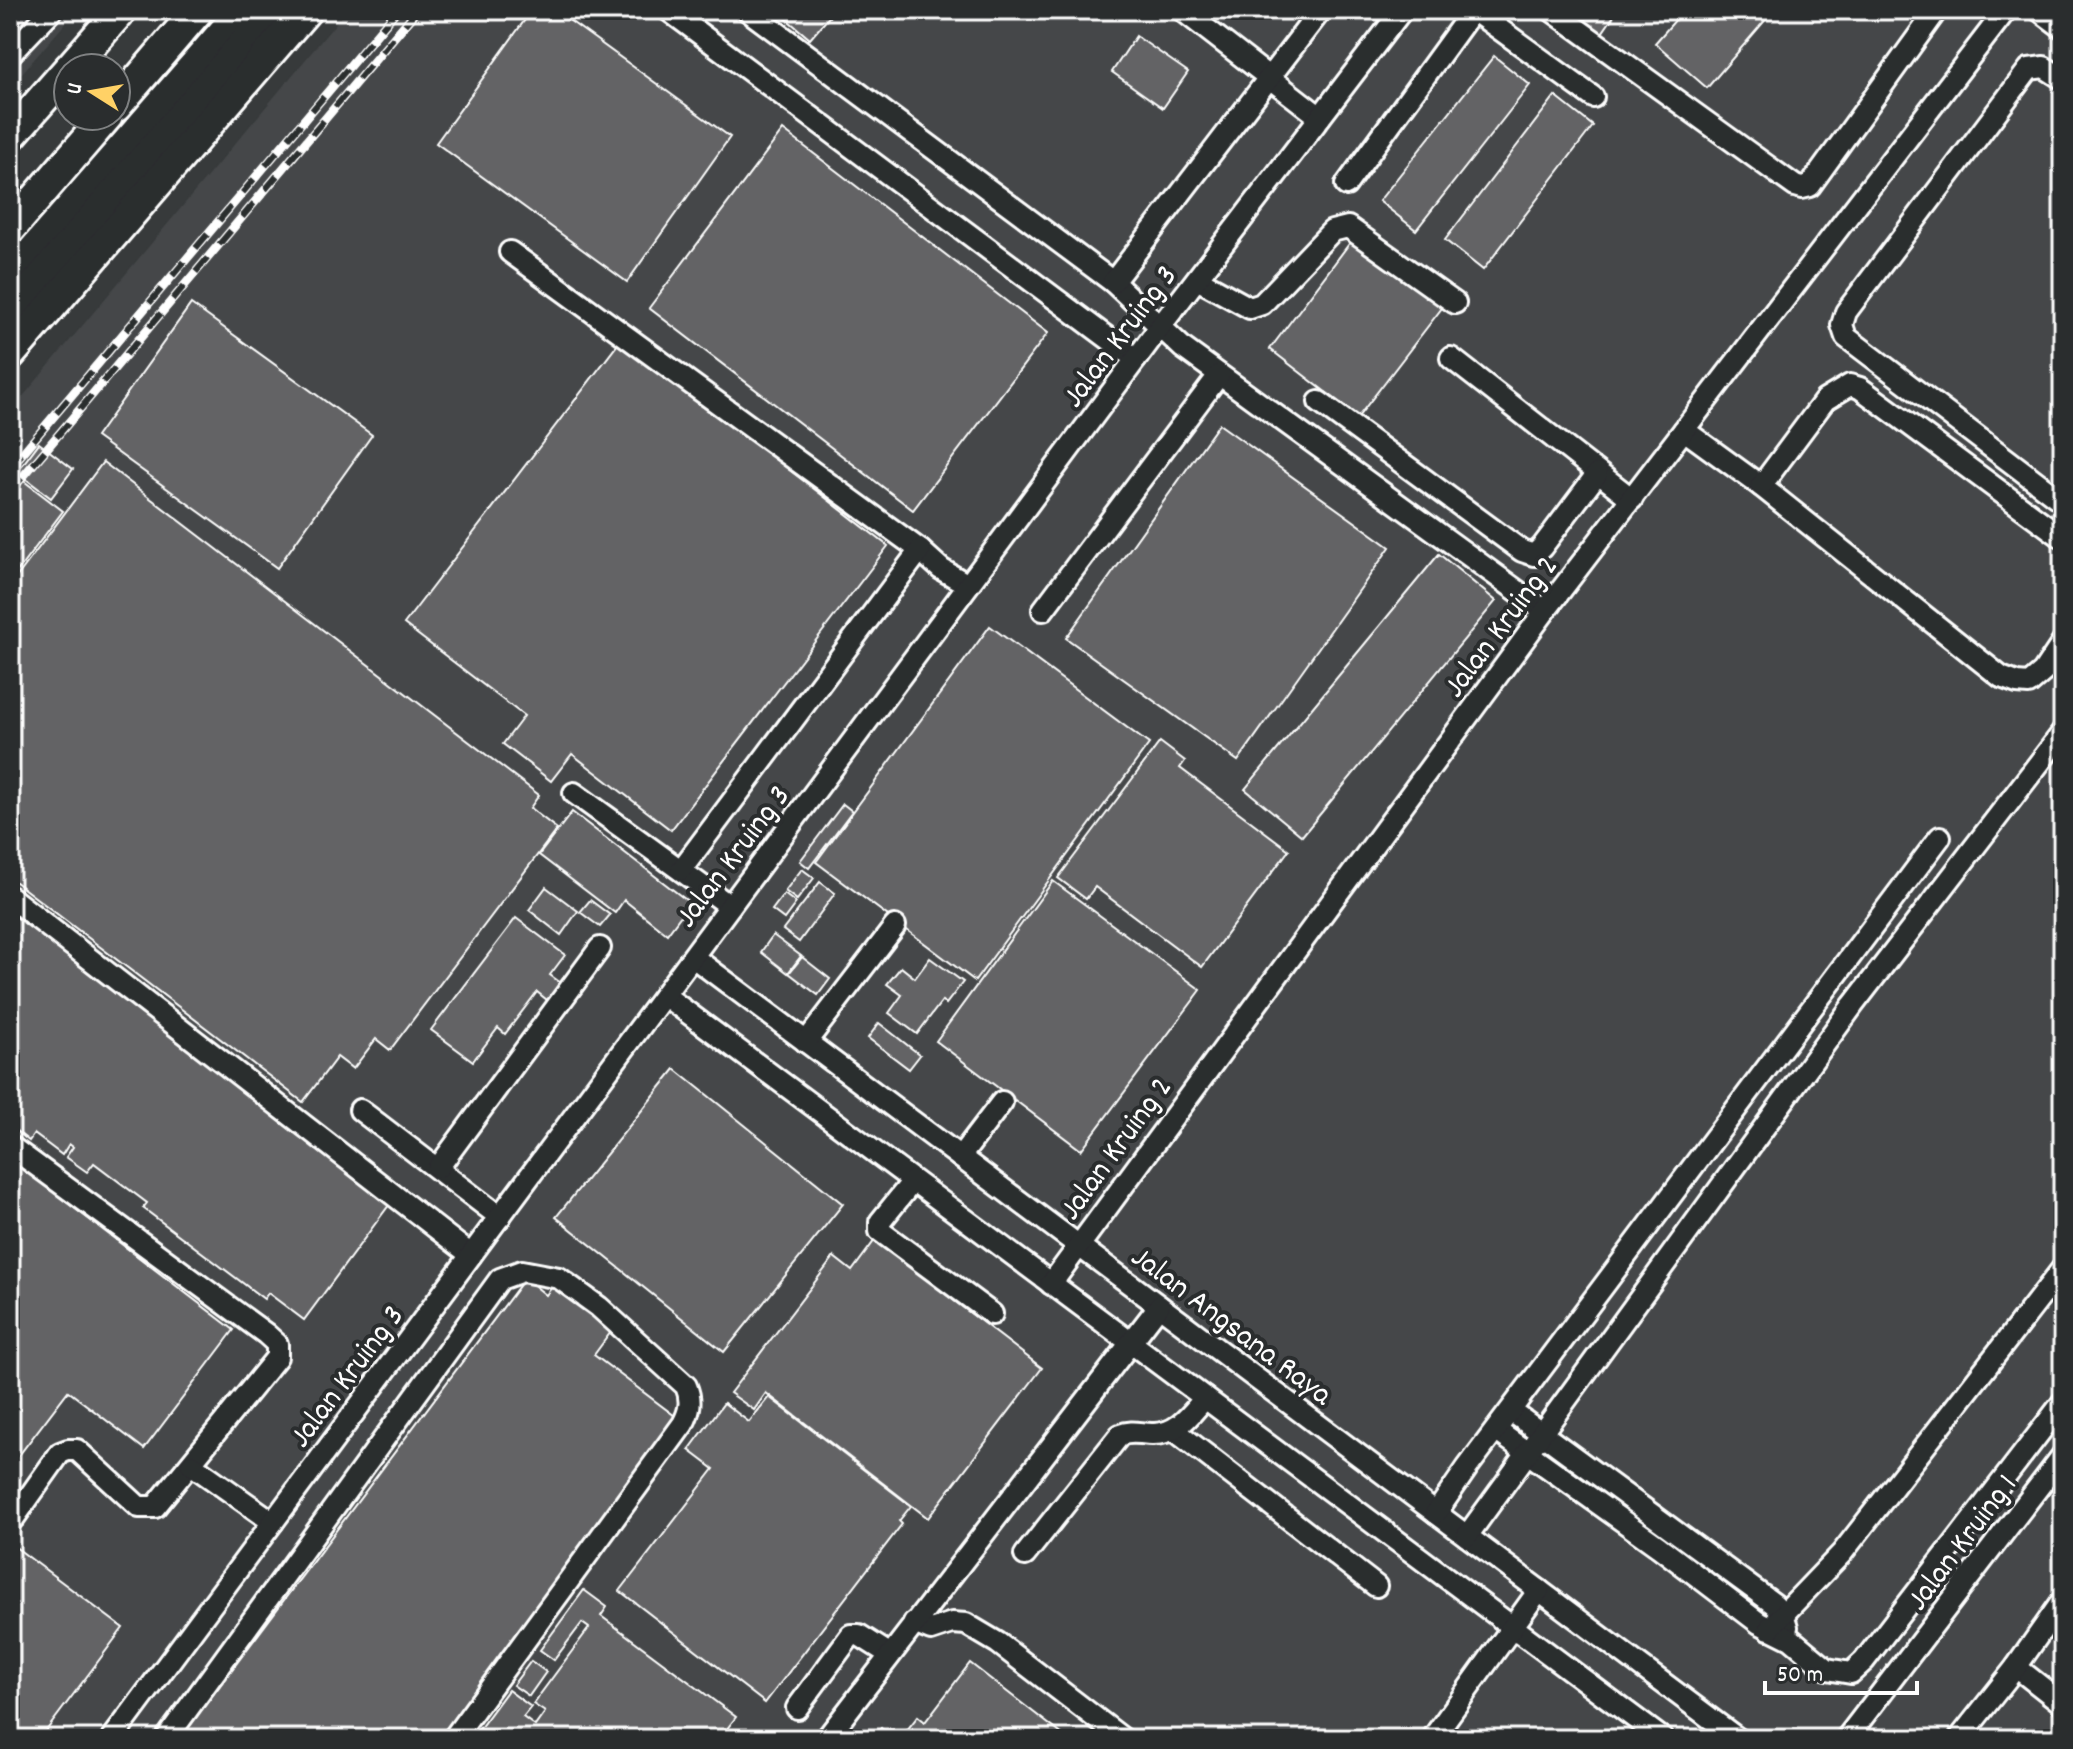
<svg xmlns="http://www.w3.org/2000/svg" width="2073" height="1749" font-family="Dekko,sans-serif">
<rect width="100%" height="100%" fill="#373a3b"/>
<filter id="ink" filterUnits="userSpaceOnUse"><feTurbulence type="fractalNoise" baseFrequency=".0125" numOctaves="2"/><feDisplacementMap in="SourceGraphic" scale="16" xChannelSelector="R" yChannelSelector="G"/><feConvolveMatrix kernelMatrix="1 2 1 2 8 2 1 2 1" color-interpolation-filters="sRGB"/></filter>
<g filter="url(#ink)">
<!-- built -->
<g fill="#444748">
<polygon points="10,10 77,10 10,87"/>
<polygon points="347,10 2063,10 2063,1739 10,1739 10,412"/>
</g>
<!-- building -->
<g fill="#636465" stroke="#fff" stroke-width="2">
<polygon points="532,10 555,10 730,137 627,282 436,143"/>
<polygon points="776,10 835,10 810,39"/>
<polygon points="1563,10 1618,10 1600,36"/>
<polygon points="1684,10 1774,10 1707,88 1655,43"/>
<polygon points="1136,36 1188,72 1163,108 1112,72"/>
<polygon points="1494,56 1530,85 1416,230 1379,201"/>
<polygon points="1555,96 1593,126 1483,270 1445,240"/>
<polygon points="783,130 1048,333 913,510 649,308"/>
<polygon points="1355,236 1445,304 1358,417 1270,349"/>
<polygon points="191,304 372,435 277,568 96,437"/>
<polygon points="621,340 888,546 671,830 572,754 551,781 503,744 524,716 404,624"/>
<polygon points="1219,424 1390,547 1238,761 1066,638"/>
<polygon points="39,443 73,469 51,498 17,472"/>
<polygon points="103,462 539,795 530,808 557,829 390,1050 376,1039 353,1069 337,1057 303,1102 10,878 10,586"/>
<polygon points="16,475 63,511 10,581 10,483"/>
<polygon points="1439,554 1496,601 1302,836 1245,789"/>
<polygon points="990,626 1149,744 975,981 816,862"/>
<polygon points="1160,742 1185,761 1180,768 1289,850 1202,967 1095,887 1086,899 1058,878"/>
<polygon points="843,804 852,811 809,868 800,861"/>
<polygon points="572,812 690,903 667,934 624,900 615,913 539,855"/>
<polygon points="802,869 814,878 797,900 785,891"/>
<polygon points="1053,881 1201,990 1081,1150 936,1041"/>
<polygon points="820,882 835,893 799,942 783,930"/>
<polygon points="546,887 578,911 561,935 529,910"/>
<polygon points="784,894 796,903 784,919 772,910"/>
<polygon points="590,900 610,915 600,927 580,912"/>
<polygon points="10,909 395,1197 304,1320 268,1293 264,1299 143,1208 147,1203 94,1163 87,1172 66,1157 73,1147 69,1144 62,1155 34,1134 29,1141 10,1126"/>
<polygon points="516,918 565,955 550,975 565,986 552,1004 537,992 505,1034 498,1028 473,1061 431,1030"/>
<polygon points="773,935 801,956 788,973 761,952"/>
<polygon points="802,957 830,979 818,995 789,973"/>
<polygon points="930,958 963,982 946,1004 942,1001 917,1034 889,1013 902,995 887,984 901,967 915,978"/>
<polygon points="879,1023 920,1055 909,1069 868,1038"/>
<polygon points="675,1069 843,1204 724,1352 556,1217"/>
<polygon points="10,1159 234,1330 144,1449 68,1391 10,1467"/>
<polygon points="875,1240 1042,1368 928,1518 766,1393 754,1410 730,1393 834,1257 852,1271"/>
<polygon points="525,1278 546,1295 557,1280 616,1325 594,1355 679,1419 439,1739 180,1739"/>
<polygon points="769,1397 911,1506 899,1521 902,1524 765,1703 620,1591 714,1469 689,1450 724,1403 749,1422"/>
<polygon points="10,1543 123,1628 40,1739 13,1739 10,1737"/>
<polygon points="584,1590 607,1607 601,1616 736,1717 723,1734 730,1739 472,1739 508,1690 531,1707 523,1717 535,1726 545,1712 533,1704 589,1628 582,1623 554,1660 540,1650"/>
<polygon points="531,1661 546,1672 529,1696 513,1685"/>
<polygon points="970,1663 1068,1739 900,1739 918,1716 925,1722"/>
<polygon points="881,1728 895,1739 872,1739"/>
</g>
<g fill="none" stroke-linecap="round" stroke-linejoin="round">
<defs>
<g id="minor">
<polyline points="668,10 1136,359"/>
<polyline points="747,10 1113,282 1183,348 1545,611"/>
<polyline points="1182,10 1320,117"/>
<polyline points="1473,10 1593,97"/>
<polyline points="1551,10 1795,186 1802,188 1810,186 1937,10"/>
<polyline points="2039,10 2063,28"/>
<polyline points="10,54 52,10"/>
<polyline points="2063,79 2044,67 2029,69 1846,312 1842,325 1846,337 2063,502"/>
<polyline points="1346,185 1473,10"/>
<polyline points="510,252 920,550 941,569 968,585"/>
<polyline points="1197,279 1250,308 1262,304 1332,231 1348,227 1455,303"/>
<polyline points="1113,282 1321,10"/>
<polyline points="1451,358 1632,499"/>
<polyline points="1319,402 1522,551 1534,555 1542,547 1597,474"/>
<polyline points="1684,430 1761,486 2001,677 2017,683 2029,684 2043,672 2063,642"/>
<polyline points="1761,486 1825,400 1850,385 1860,388 2063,538"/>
<polyline points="1043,610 1219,375"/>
<polyline points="574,793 730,906"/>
<polyline points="681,870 920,550"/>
<polyline points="10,897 471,1255"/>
<polyline points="693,957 1738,1739"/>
<polyline points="664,995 1663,1739"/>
<polyline points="806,1042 895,926"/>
<polyline points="360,1110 500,1217"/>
<polyline points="10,1146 266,1334 277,1344 277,1357 155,1507 139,1507 77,1450 68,1450 60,1453 14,1518 10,1519"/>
<polyline points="960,1157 1002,1102"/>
<polyline points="438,1168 600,948"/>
<polyline points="913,1181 880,1222 880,1231 992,1314"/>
<polyline points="1051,1284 1545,611 2006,10"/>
<polyline points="1511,1411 1774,1604 1783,1614 1787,1627"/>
<polyline points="1174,1430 1376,1586"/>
<polyline points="1497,1431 1659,1547 1759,1623 1791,1639 1827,1669 1851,1673 1864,1661 2063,1402"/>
<polyline points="191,1464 273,1522"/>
<polyline points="1436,1513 1467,1468 1940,837"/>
<polyline points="1467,1536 1853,1005 2063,732"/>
<path d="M1025,1555L1120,1435C1132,1430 1140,1434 1152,1434C1177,1435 1190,1415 1205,1398"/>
<polyline points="914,1623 931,1630 952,1623 966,1624 998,1643 1123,1739"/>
<polyline points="1769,1629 1842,1553 2063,1268"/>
<polyline points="2016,1667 2063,1704"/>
<polyline points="797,1708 851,1635 859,1635 889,1654"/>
<polyline points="112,1739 1159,328 1402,10"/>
<path d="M166,1739L500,1279L522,1271L559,1278L599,1307L686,1386C692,1400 690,1411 683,1424L453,1739"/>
<polyline points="826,1739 1159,1306"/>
<polyline points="1432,1739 1539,1590"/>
<polyline points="1846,1739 2063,1455"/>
<polyline points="1959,1739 2016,1667 2063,1600"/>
</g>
<g id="highway">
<polyline points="70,68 121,10"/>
<polyline points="116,106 198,10"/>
<polyline points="10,136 68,70"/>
<polyline points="10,229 107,116"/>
<polyline points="10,278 243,10"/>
<polyline points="10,314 273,10"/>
<polyline points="10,354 306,10"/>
</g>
</defs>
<!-- minor casing -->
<use href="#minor" stroke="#fff" stroke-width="26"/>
<!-- highway casing -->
<use href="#highway" stroke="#fff" stroke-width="36"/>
<!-- minor -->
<use href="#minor" stroke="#2a2d2e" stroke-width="20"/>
<!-- highway -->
<use href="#highway" stroke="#2a2d2e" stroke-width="30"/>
<defs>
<g id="rail">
<polyline points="10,468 397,10"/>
<polyline points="10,492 417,10"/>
</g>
</defs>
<!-- rail casing -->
<use href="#rail" stroke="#fff" stroke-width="9"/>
<!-- rail -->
<use href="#rail" stroke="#2a2d2e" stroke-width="6" stroke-dasharray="18" stroke-linecap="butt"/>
</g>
</g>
<g text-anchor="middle" stroke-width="8" stroke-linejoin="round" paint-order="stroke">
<!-- street labels -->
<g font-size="32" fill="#fff" stroke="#2a2d2e">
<text transform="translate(1118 335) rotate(-53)" y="11">Jalan Kruing 3</text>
<text transform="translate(1499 625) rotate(-53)" y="11">Jalan Kruing 2</text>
<text transform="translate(731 855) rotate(-53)" y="11">Jalan Kruing 3</text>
<text transform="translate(1114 1147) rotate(-54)" y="11">Jalan Kruing 2</text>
<text transform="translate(1233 1324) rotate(37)" y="11">Jalan Angsana Raya</text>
<text transform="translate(345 1375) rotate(-53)" y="11">Jalan Kruing 3</text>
<text transform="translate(1960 1541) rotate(-53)" y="11">Jalan Kruing 1</text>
</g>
</g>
<!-- margin -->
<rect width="2073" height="1749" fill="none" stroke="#2a2d2e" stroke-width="40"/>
<rect x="20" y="20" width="2033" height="1709" fill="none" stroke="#fff" stroke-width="3" filter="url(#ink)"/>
<!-- north arrow -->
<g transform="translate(92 92) rotate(281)"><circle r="38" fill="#2a2d2e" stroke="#7f8182" stroke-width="2"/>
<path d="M0-6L14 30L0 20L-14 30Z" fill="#ffd166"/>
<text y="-12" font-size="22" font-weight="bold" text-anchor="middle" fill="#ffffff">U</text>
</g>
<!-- scale -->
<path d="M1765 1681v12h152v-12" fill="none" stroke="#ffffff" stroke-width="4"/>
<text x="1777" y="1681" font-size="24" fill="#ffffff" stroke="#2a2d2e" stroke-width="6" paint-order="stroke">50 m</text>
</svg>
